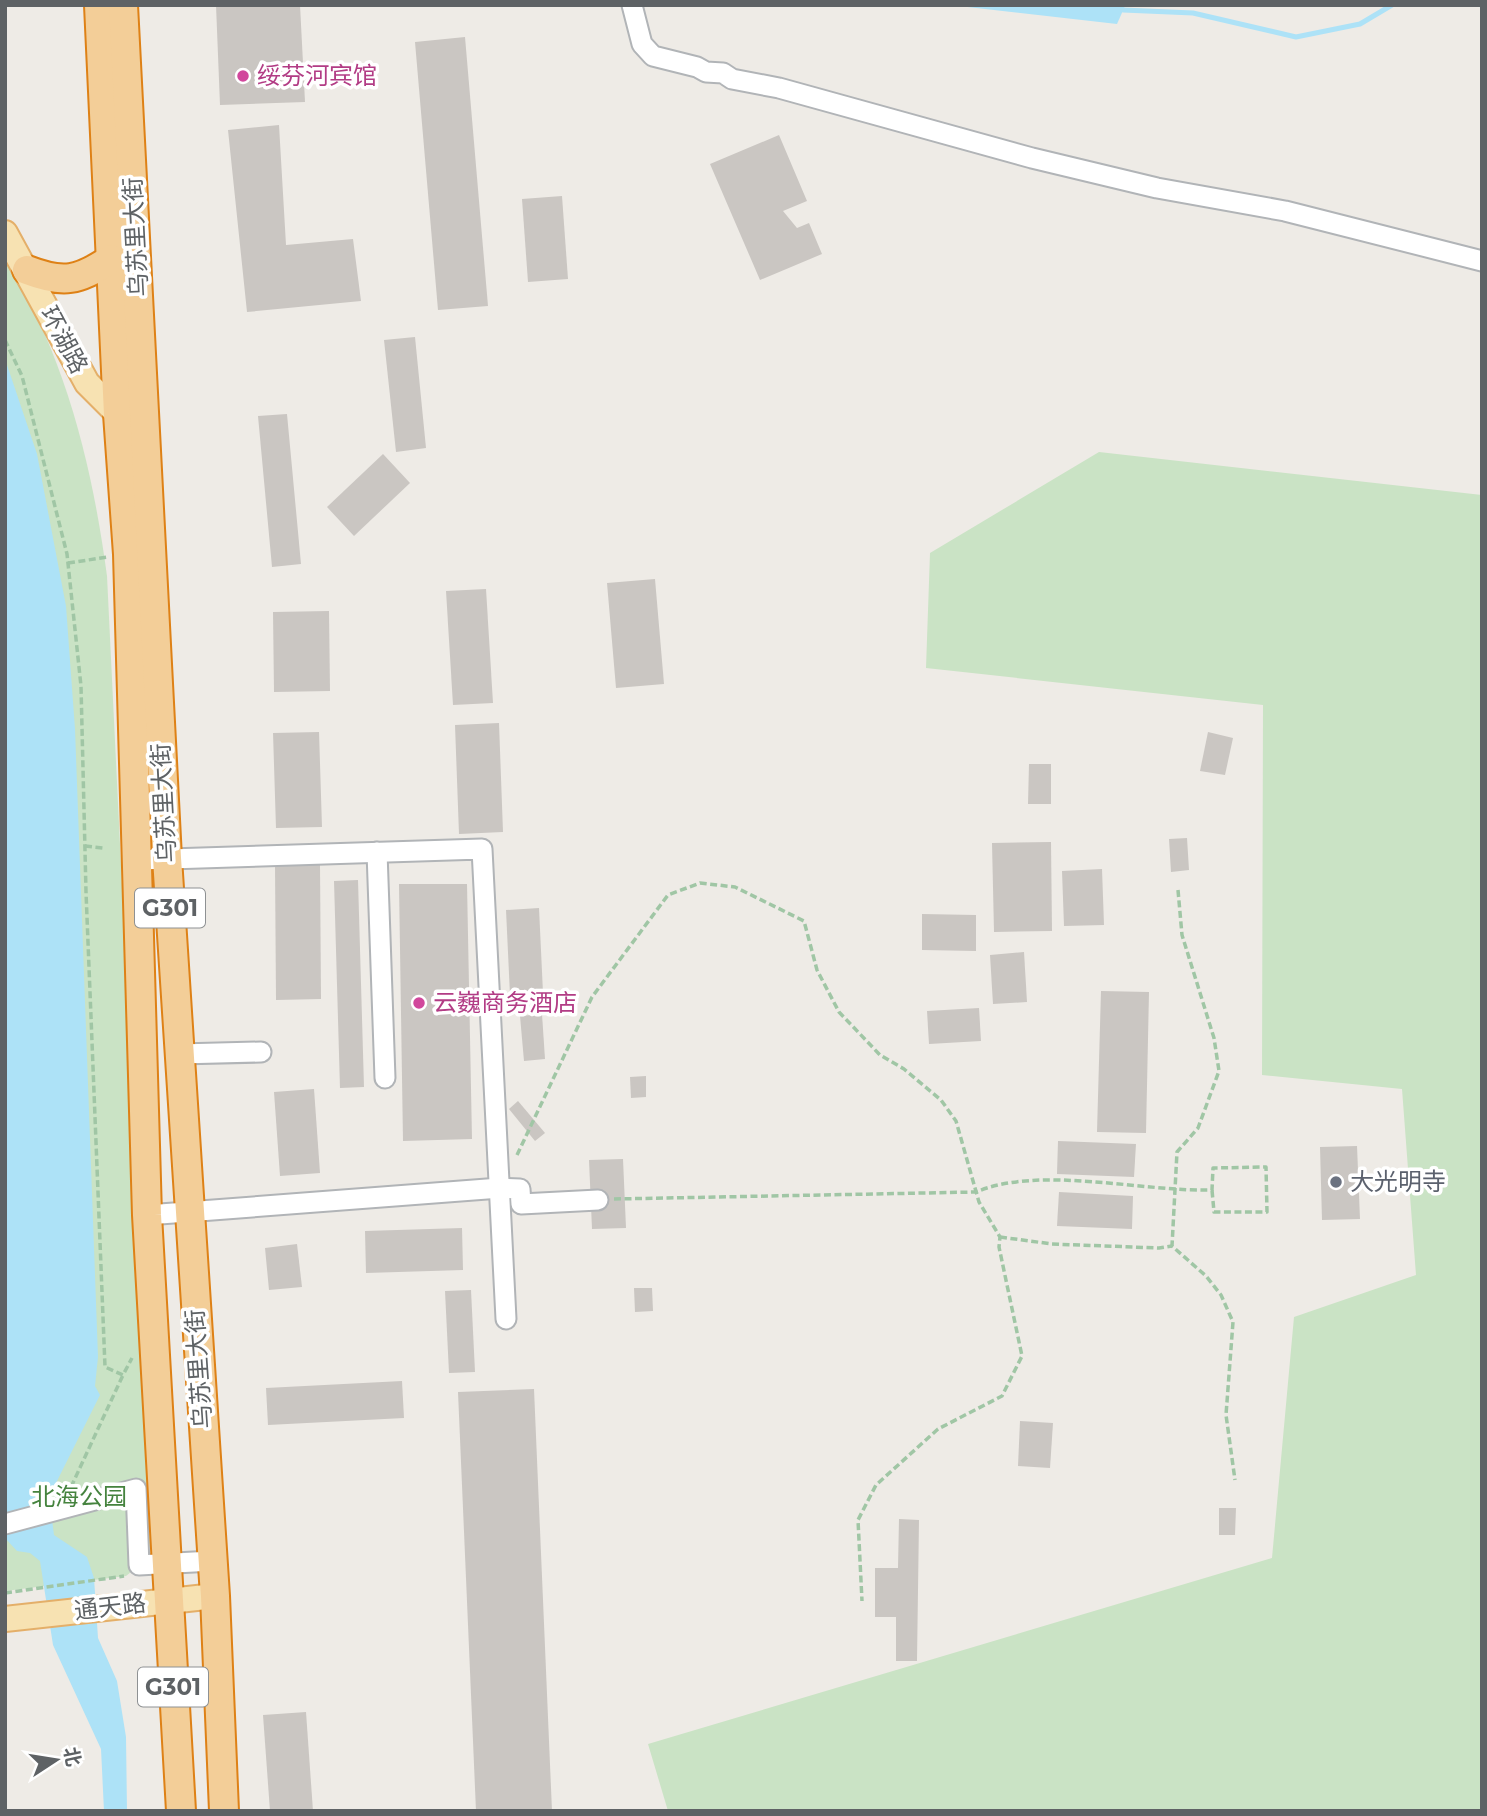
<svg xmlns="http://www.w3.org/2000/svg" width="1487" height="1816" font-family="Montserrat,'Noto Sans SC',sans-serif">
<rect width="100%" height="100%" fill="#eeebe6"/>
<!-- green -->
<g fill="#cae3c5">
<path d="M5,258C65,355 92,464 107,576L153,1526L147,1559L126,1576L5,1591Z"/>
<polygon points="1099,452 1482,495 1482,1811 668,1811 648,1744 1272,1558 1294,1317 1416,1275 1402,1089 1262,1075 1263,705 926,668 930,553"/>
</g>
<!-- water -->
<g fill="#ade2f7">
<polygon points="950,5 1120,5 1125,6 1117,24"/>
<polygon points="5,359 37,454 66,606 75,729 98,1357 95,1386 100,1395 49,1497 54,1535 87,1557 94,1578 98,1638 117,1681 126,1737 127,1811 104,1811 101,1749 53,1645 40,1561 30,1553 17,1551 5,1538"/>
</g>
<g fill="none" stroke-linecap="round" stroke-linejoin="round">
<!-- stream -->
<g stroke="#ade2f7" stroke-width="5">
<polyline points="1481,5 1482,6"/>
<polyline points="1123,10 1193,13 1296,37 1360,24 1392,5"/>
</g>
</g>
<!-- building -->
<g fill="#cac6c2">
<polygon points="216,5 300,5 305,102 220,105"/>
<polygon points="465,37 488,306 438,310 415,42"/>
<polygon points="279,125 286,245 353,239 361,301 247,312 228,130"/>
<polygon points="779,135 807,201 783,211 797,228 809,223 822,254 760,280 710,164"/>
<polygon points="562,196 568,279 528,282 522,199"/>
<polygon points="415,337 426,448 396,452 384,340"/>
<polygon points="287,414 301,564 272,567 258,416"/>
<polygon points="383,454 410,483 354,536 327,507"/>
<polygon points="655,579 664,684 616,688 607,583"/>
<polygon points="486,589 493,703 453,705 446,591"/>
<polygon points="329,611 330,691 274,692 273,612"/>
<polygon points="499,723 503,832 459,834 455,725"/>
<polygon points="319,732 322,827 276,828 273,733"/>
<polygon points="1208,732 1233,738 1225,775 1200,771"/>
<polygon points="1029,764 1051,764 1051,804 1028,804"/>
<polygon points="1187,838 1189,870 1171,872 1169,839"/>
<polygon points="1051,842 1052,931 994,932 992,843"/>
<polygon points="275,865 320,865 321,999 276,1000"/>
<polygon points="1102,869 1104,925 1064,926 1062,871"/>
<polygon points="358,880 364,1087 340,1088 334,881"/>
<polygon points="399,884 467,884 472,1139 403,1141"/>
<polygon points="539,908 543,993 510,995 506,910"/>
<polygon points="922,914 976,915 976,951 922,950"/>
<polygon points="1024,952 1027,1002 993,1004 990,955"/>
<polygon points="1101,991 1149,992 1146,1133 1097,1132"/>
<polygon points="979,1008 981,1041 929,1044 927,1011"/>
<polygon points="542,1014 545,1059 524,1061 520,1016"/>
<polygon points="646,1076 646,1097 631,1098 630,1077"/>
<polygon points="314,1089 320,1173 280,1176 274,1092"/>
<polygon points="518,1101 545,1133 535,1141 509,1109"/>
<polygon points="1058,1141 1136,1144 1134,1177 1057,1174"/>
<polygon points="1357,1146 1360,1219 1322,1220 1320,1147"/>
<polygon points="623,1159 626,1228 592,1229 589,1160"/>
<polygon points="1059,1192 1133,1196 1132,1229 1057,1226"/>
<polygon points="462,1228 463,1270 366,1273 365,1231"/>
<polygon points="297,1244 302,1287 269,1290 265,1248"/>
<polygon points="634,1288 652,1288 653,1311 635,1312"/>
<polygon points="471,1290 475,1372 449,1373 445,1291"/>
<polygon points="402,1381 404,1418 268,1425 266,1388"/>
<polygon points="534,1389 552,1811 476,1811 458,1392"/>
<polygon points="1020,1421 1053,1423 1050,1468 1018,1466"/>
<polygon points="1219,1508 1236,1508 1235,1535 1219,1535"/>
<polygon points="899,1519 919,1520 917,1661 896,1661 896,1617 875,1617 875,1568 898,1568"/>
<polygon points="306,1712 313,1811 270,1811 263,1715"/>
</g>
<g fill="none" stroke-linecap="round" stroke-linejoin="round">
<defs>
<g id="minor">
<polyline points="632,5 642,44 653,56 697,67 706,72 723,73 732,79 779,88 1032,158 1157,188 1285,211 1482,261"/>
<polyline points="377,852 385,1078"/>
<polyline points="138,860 482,849 506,1319"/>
<polyline points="179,1054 261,1052"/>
<polyline points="147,1215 500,1188 520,1189 521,1204 598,1200"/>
<polyline points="5,1524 136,1489 139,1565 212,1561"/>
</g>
<g id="major">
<polyline points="5,233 87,383 118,414 129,419"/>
<polyline points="5,1619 215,1596"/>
</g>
<g id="highway">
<polyline points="99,5 118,414 128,554 147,1215 181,1811"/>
<polyline points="123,5 167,858 215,1596 224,1811"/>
<path d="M27,270C63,284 79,281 111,259"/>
</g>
</defs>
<!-- minor casing -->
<use href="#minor" stroke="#b1b4b7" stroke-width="23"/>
<!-- major casing -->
<use href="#major" stroke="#e4af69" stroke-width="28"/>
<!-- highway casing -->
<use href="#highway" stroke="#de8116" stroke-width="32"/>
<!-- path -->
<g stroke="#a0c6a5" stroke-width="3.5" stroke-dasharray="7 3.5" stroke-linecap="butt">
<polyline points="5,340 22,376 67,554 81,686 86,892 105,1367 123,1375 132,1358"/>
<polyline points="68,563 108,557"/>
<polyline points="85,846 103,848"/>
<polyline points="1178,890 1182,935 1214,1038 1219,1071 1198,1128 1177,1152 1172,1246 1206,1276 1221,1295 1233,1322 1226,1415 1235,1480"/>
<polyline points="517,1155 592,997 668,895 700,883 735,887 804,921 817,970 839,1012 880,1055 904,1069 941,1100 956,1121 979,1202 1000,1237 999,1247 1022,1356 1002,1396 938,1429 876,1485 858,1520 862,1601"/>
<path d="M614,1199L976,1192C1040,1165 1142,1192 1212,1190L1213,1168L1266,1167L1267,1212H1214L1212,1190"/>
<polyline points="1000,1237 1052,1244 1159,1248 1172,1246"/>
<polyline points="71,1487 123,1375"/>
<polyline points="5,1593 124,1576"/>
</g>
<!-- minor -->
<use href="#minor" stroke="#fff" stroke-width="19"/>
<!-- major -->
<use href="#major" stroke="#f7e2b2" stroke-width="24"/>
<!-- highway -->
<use href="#highway" stroke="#f3ce98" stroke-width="28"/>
</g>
<!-- markers -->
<g fill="#d1479c" stroke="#fff" stroke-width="2.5">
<circle cx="243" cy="76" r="7"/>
<circle cx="419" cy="1003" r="7"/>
</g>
<circle fill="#6b7280" stroke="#fff" stroke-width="2.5" cx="1336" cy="1182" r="7"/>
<g text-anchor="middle" stroke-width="7" stroke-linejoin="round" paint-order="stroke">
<!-- shield labels -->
<g fill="#fff" stroke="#8e9193" stroke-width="2">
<rect x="135" y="888.5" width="70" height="39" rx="5"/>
<rect x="138" y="1667.5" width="70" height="39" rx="5"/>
</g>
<g font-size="23" font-weight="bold" fill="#5e6265">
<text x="170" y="916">G301</text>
<text x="173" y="1695">G301</text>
</g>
<!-- hotel labels -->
<g font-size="24" fill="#b23c85" stroke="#fff" text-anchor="start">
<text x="257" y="84">绥芬河宾馆</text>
<text x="433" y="1011">云巍商务酒店</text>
</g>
<!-- street labels -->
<g font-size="24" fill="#5e6265" stroke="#fff">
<text transform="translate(136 237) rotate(-93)" y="8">乌苏里大街</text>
<text transform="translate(64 340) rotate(62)" y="8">环湖路</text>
<text transform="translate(164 803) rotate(-93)" y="8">乌苏里大街</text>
<text transform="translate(199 1369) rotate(-94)" y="8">乌苏里大街</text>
<text transform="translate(110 1607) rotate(-7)" y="8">通天路</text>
</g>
<!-- worship labels -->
<g font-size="24" fill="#5b616d" stroke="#fff" text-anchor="start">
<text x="1350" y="1190">大光明寺</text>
</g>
<!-- park labels -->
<g font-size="24" fill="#45833e" stroke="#fff">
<text x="79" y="1505">北海公园</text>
</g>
</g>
<!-- border -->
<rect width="1487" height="1816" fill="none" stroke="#5e6265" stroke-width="14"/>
<!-- north arrow -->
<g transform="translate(56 1760) rotate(78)" stroke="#ffffff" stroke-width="5" paint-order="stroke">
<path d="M0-5L12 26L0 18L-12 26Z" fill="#5e6265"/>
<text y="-10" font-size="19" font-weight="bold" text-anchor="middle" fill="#5e6265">北</text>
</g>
</svg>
